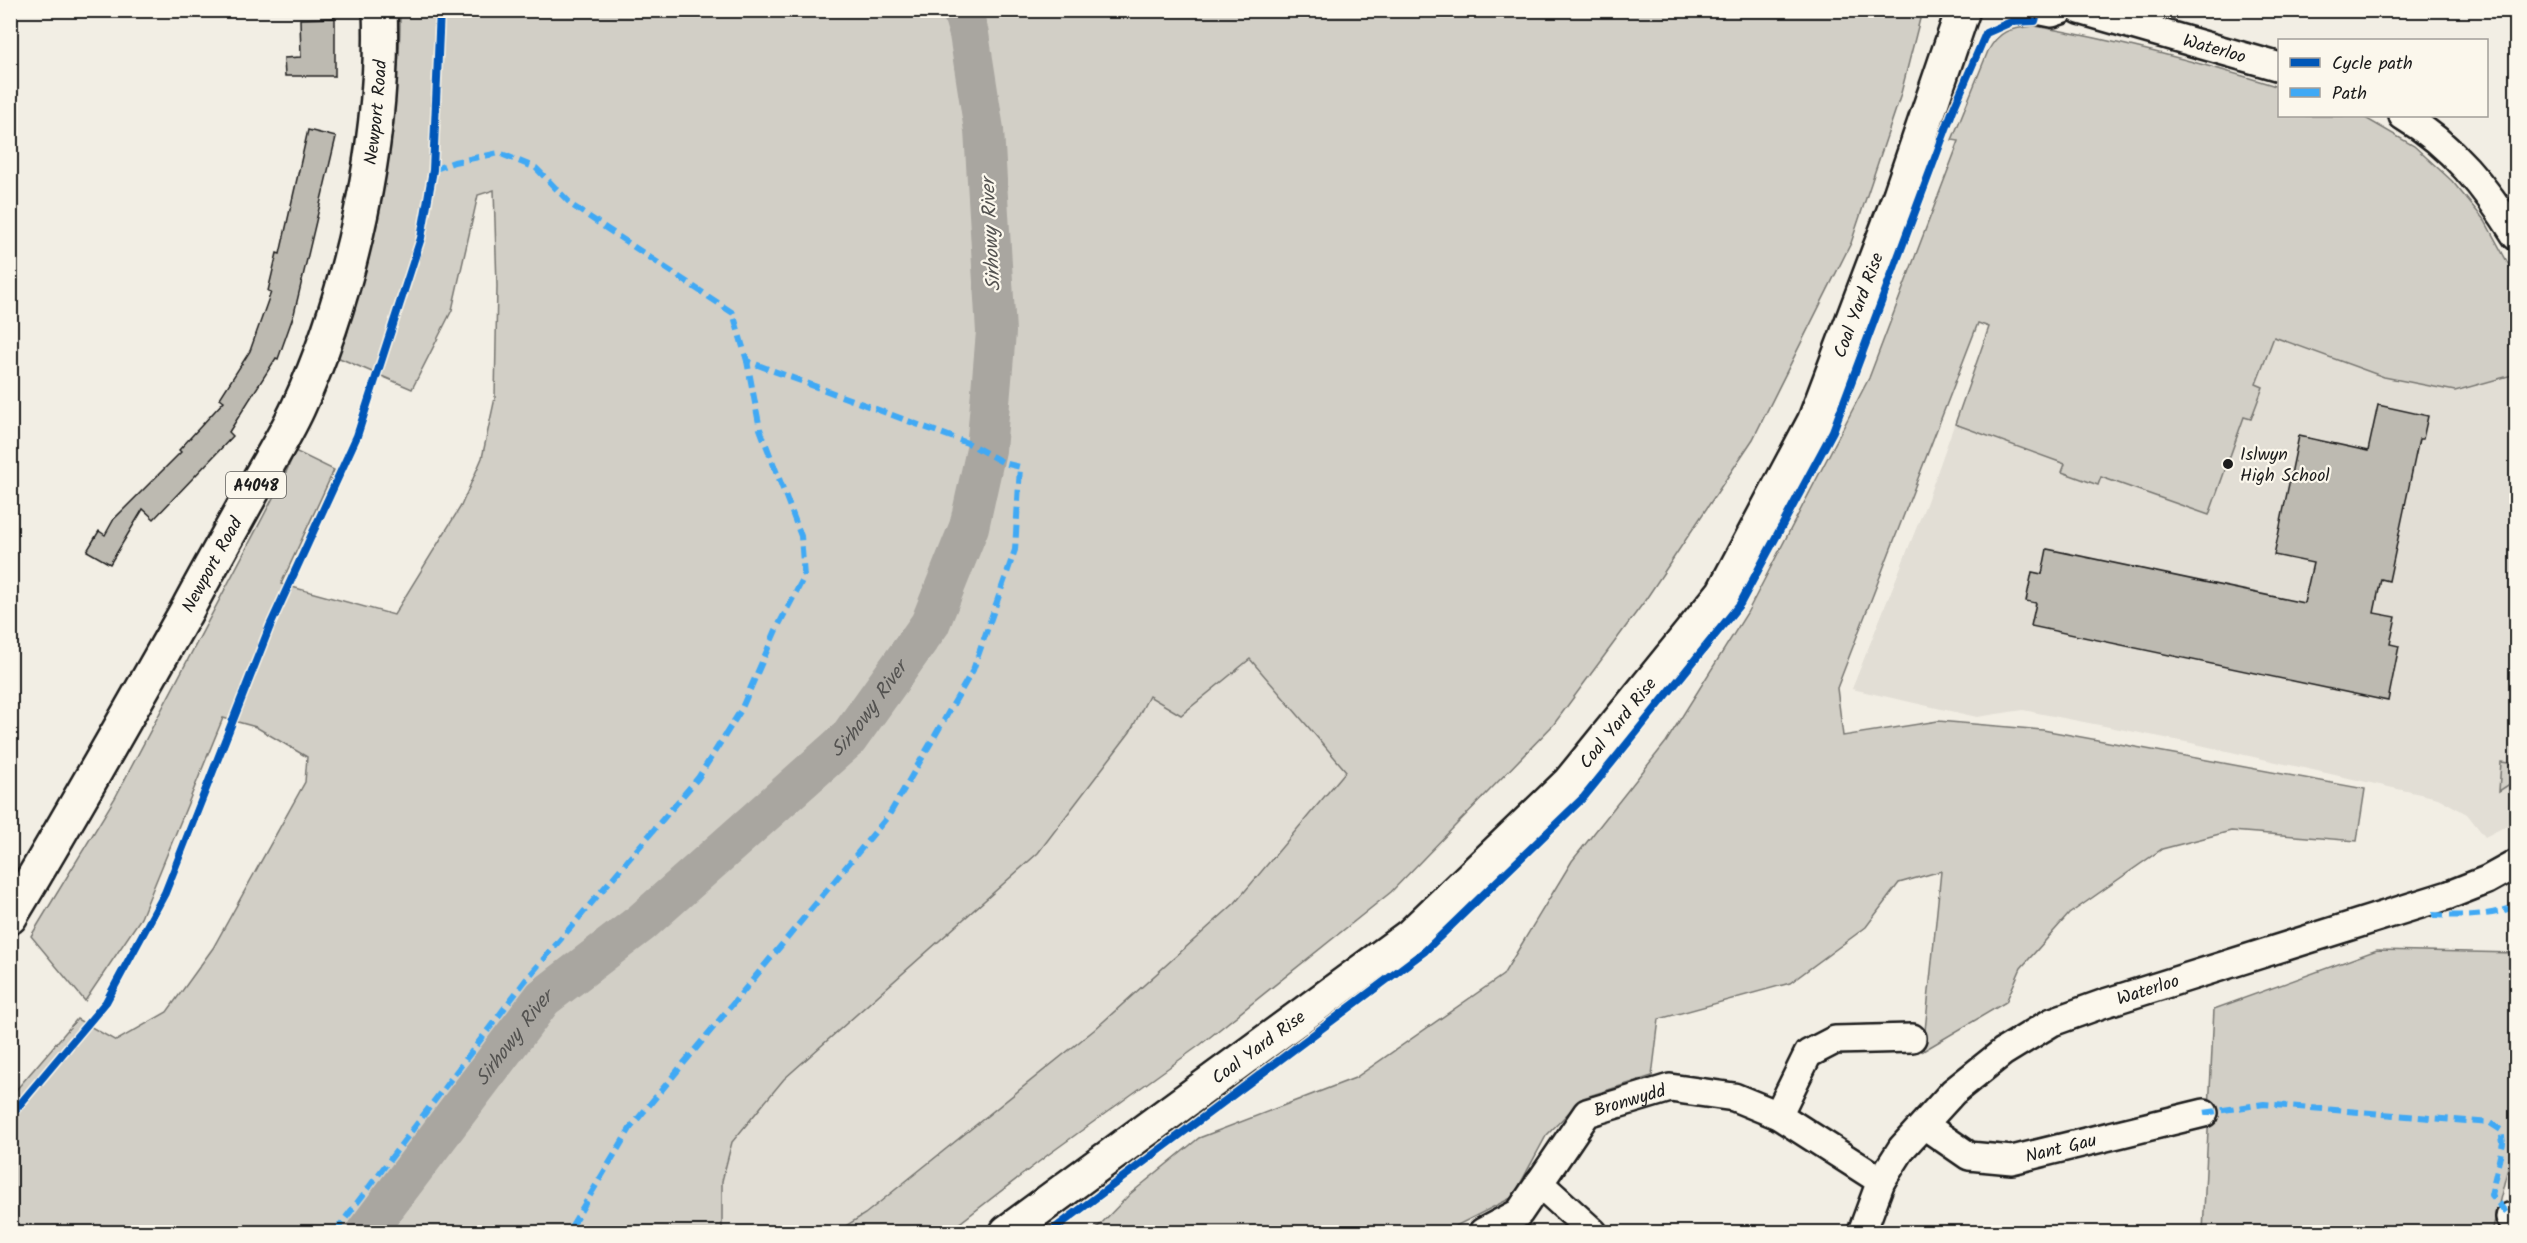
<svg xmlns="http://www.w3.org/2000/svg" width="2527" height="1243" font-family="Kalam,sans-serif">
<rect width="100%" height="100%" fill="#f2eee4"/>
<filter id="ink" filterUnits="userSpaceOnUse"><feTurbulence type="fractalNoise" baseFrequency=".0167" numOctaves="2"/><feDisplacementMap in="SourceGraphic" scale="12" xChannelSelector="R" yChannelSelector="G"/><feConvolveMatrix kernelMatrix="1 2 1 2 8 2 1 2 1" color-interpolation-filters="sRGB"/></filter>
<g filter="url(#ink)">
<!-- built -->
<g fill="#e2ded5">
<polygon points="2516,293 2516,819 2508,825 2485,837 2467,814 2438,798 2191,743 2023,710 1977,717 1852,689 1926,504 1989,326"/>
<polygon points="1250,659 1346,771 1235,903 1094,1030 865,1214 836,1232 707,1232 722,1230 722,1181 732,1142 784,1079 1038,853 1130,732 1150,696 1181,714"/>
</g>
<!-- green -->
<g fill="#d2cfc6" stroke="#777671" stroke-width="1.5">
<path d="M400,11H1922L1900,97L1851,243L1753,439L1644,602L1554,724L1391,892L1200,1045L1049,1154L948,1232H836L865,1214L1094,1030L1235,903L1346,771L1250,659L1181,715L1149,696L1130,732L1038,853L784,1079L732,1142L722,1181V1230L707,1232H11L10,1097L77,1019L116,1041L167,1012L213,948L305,782L307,757L256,727L223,718L141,918L85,1001L31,936L115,798L284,477L295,451L334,470L281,584L394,615L461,506L482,458L495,398L497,286L494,190L478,195L452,310L412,389L337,357L347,335C370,228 401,121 400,11Z"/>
<path d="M2035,26C2118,41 2199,62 2279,87L2280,116H2362L2414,146L2452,181L2485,221L2516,278V374L2455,391L2384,377L2274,337L2256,384L2263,387L2251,419L2244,417L2209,515L2101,477L2098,485L2062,472L2065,464L1955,424L1989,327L1978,323L1837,688L1843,736L1938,721L2043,730L2365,789L2357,841L2231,831L2162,849L2069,914L2021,968L2006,1002L1923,1051L1941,871L1899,883L1866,927L1790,983L1659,1019L1652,1076L1583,1098L1546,1136L1513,1197L1444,1232H1093L1130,1194L1199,1138L1355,1078L1503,975L1572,861L1666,742L1747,613L1869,378L1959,141L1952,140L1988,51C2001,28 2012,29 2035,26Z"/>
<polygon points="2501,762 2516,764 2516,780 2499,791"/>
<polygon points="2377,950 2516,953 2516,1135 2492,1232 2203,1232 2214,1009"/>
</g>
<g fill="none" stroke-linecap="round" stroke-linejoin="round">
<!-- river -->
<path stroke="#a9a6a0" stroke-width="40" id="s1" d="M366,1232L543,998L641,923L848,739L930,624L969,527L986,450L996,332L984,130L969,34L962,10"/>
</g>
<!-- building -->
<g fill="#bdbab1" stroke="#1c1c1c" stroke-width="1.5">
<polygon points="335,18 335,76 285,76 284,58 301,57 300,19"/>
<polygon points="308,130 336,137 294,314 278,359 276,358 229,432 233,436 154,519 143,509 110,564 87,551 99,531 105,535 114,519 181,452 179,450 224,401 220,398 250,351 271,292 268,291 277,253 280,254"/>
<polygon points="2378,405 2428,416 2423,439 2419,439 2389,581 2381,579 2374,613 2396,617 2390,644 2399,646 2388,701 2031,626 2036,603 2026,601 2032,572 2042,574 2047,549 2304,603 2313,563 2274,555 2299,436 2368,451"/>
</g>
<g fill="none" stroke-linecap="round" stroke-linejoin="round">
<defs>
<g id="street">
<polyline points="2037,10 2052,13 2061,10"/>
<path id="s2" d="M2080,10L2280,67"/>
<path d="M2403,116C2452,145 2486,188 2516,236"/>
<polyline points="1778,1115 1808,1054 1835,1040 1912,1038"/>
<path id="s3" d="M1924,1125L1969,1156L2012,1160L2204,1113"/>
<polyline points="1539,1183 1593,1232"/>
<polyline points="2510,1217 2516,1222"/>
<path id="s4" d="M1483,1232L1519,1213L1587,1113L1670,1088L1734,1097L1778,1115L1881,1181"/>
<path id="s5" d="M1862,1232L1881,1181L1902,1148L1953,1092L2003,1052L2052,1022L2105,1003L2449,895L2487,880L2516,864"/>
</g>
<g id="secondary">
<path id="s6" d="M1007,1232L1411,935L1569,783L1723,593L1814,422L1900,195L1963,10"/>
</g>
<g id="primary">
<path id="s7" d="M10,917C71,816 129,713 187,610C210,567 234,525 257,483C271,458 286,434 298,408C351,293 385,138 380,10"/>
</g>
</defs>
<!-- street casing -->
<use href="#street" stroke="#1c1c1c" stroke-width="32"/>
<!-- secondary casing -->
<use href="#secondary" stroke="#1c1c1c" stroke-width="38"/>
<!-- primary casing -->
<use href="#primary" stroke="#1c1c1c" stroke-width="38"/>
<!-- street -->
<use href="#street" stroke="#fbf7ec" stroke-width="27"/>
<!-- secondary -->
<use href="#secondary" stroke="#fbf7ec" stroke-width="33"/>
<!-- primary -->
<use href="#primary" stroke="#fbf7ec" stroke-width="33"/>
<!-- quiet -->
<g stroke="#3fa9f5" stroke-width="6" stroke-dasharray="12 6" stroke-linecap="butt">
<polyline points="433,170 454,162 499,153 536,168 573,206 733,313 747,361 970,444 1004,463 1020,467 1015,550 973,670 889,815 631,1127 568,1232"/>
<path d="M2432,915C2461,916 2490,917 2516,906"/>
<polyline points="2204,1113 2264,1104 2490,1123 2501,1130 2503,1143 2491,1195 2510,1217"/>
<polyline points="335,1232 525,981 698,778 741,710 776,630 804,577 801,536 760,429 747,361"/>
</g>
<defs>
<g id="cycleway">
<polyline points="10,1116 106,1002 165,893 270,626 357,436 421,238 433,170 440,10"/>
<polyline points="1050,1232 1425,951 1584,797 1740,604 1833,431 1953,110 1986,33 2011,22 2035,21 2038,10"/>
</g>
</defs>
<!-- cycleway casing -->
<use href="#cycleway" stroke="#fbf7ec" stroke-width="11"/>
<!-- cycleway -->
<use href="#cycleway" stroke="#0057b8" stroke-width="8"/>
</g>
</g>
<!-- markers -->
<circle fill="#1c1c1c" stroke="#fbf7ec" stroke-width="2" cx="2228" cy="464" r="6"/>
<g text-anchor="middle" stroke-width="4.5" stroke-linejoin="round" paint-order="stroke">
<!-- shield labels -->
<rect fill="#fbf7ec" stroke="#5f5e5a" stroke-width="1.5" x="226" y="472" width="60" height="26" rx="4.5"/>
<g font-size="16" font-weight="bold" fill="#1c1c1c">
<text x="256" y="491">A4048</text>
</g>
<!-- street labels -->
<g font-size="18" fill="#1c1c1c" stroke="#fbf7ec">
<text dy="6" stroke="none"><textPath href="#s2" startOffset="140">Waterloo</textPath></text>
<text dy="6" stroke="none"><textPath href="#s7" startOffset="892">Newport Road</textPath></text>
<text dy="6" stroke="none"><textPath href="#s6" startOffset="1284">Coal Yard Rise</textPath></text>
<text dy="6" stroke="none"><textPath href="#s7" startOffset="406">Newport Road</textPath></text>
<text dy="6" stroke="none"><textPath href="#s6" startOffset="798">Coal Yard Rise</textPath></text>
<text dy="6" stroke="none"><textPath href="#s5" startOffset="392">Waterloo</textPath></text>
<text dy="6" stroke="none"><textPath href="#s6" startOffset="312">Coal Yard Rise</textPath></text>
<text dy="6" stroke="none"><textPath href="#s4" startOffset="206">Bronwydd</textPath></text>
<text dy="6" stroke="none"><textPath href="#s3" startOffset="148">Nant Gau</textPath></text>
</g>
<!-- poi labels -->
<g font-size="18" fill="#1c1c1c" stroke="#fbf7ec" text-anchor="start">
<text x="2240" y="460">Islwyn<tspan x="2240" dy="21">High School</tspan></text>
</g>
<!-- water labels -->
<g font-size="20" font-style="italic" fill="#545351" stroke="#fbf7ec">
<text transform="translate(990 235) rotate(-93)" y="7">Sirhowy River</text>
<text dy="7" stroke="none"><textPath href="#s1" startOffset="730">Sirhowy River</textPath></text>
<text dy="7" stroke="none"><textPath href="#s1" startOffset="244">Sirhowy River</textPath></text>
</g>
</g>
<!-- margin -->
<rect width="2527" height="1243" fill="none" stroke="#fbf7ec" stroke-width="36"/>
<rect x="18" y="18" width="2491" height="1207" fill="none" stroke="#1c1c1c" stroke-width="2" filter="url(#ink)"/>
<!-- legend -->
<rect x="2278" y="39" width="210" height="78" fill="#fbf7ec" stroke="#a29f99" stroke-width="1.5"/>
<rect x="2290" y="58" width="30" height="9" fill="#0057b8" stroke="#a29f99" stroke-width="1.5"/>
<text x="2332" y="69" font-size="18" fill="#1c1c1c">Cycle path</text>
<rect x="2290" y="88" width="30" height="9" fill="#3fa9f5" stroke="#a29f99" stroke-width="1.5"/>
<text x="2332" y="99" font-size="18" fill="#1c1c1c">Path</text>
</svg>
